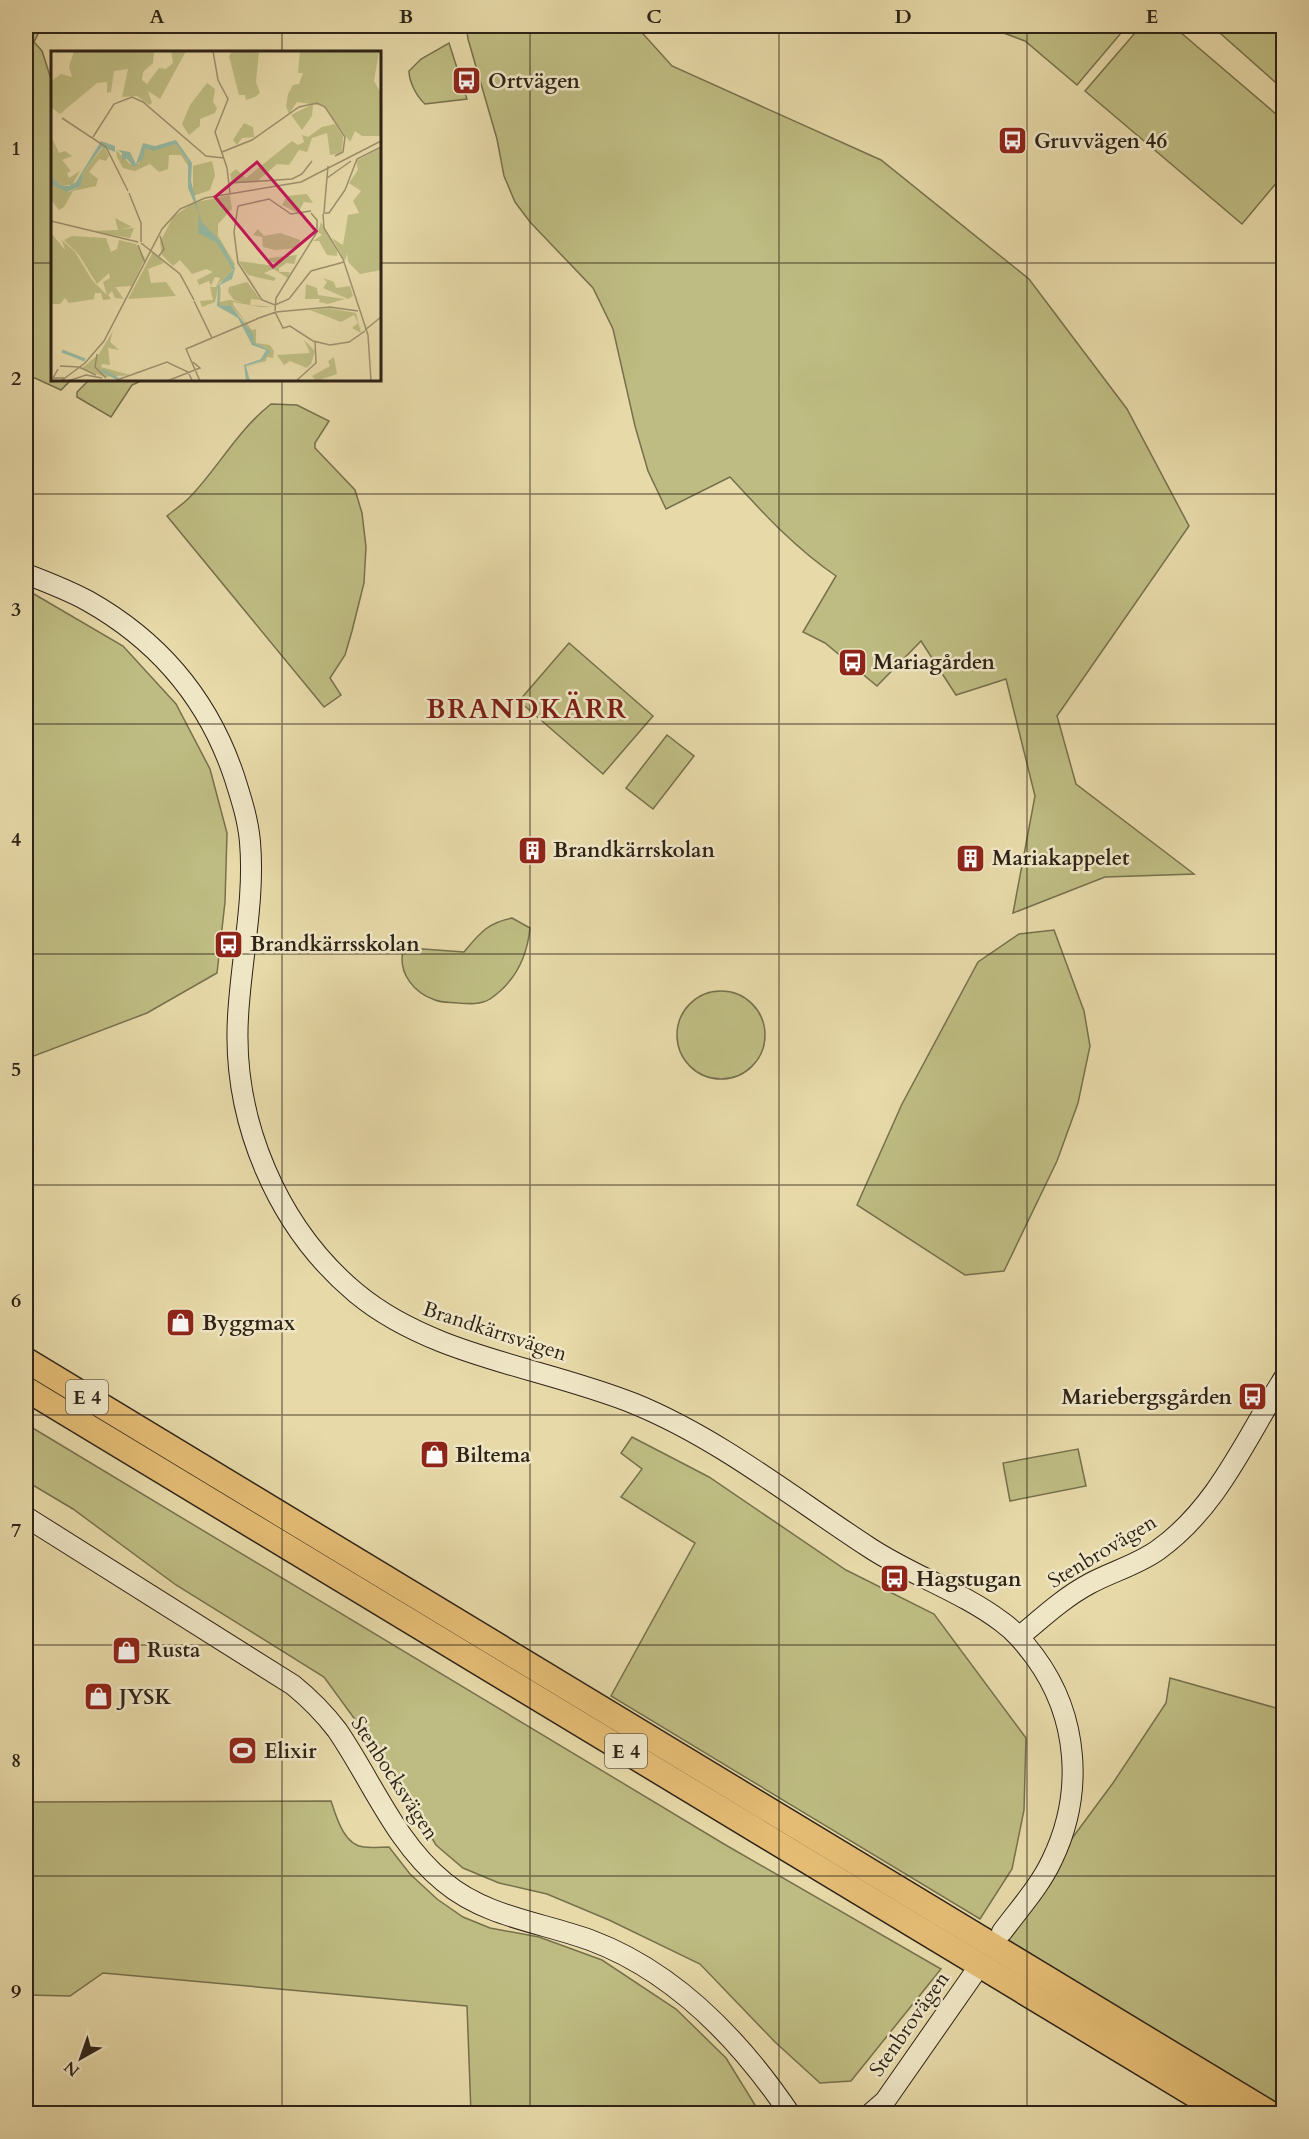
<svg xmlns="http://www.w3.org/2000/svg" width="1309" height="2139" font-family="Cardo,serif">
<rect width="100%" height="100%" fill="#e7d9a8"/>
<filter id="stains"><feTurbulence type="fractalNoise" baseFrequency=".00333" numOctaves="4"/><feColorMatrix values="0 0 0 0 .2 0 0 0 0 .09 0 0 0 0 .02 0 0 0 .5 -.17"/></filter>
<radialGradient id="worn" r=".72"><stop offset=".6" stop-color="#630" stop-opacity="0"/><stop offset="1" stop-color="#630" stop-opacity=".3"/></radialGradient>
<!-- green -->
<g fill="#bebc82" stroke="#76704c" stroke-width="1.5">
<polygon points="26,26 42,26 34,42 42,51 52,82 52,380 71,380 61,390 26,374"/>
<path d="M466,26H636L672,66L881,160L1029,279L1127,409L1189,526L1057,716L1076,784L1194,874L1105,877L1013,913L1035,796L1006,679L956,695L921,641L877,686L825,643L803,632L836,576C795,548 763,513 730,477L666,509L648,471L635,426L613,329L593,288L530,222L515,202L504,176L497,139L468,39Z"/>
<polygon points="985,26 1127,26 1077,85 1025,41"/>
<polygon points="1141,26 1173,26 1283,120 1283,175 1242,224 1085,91"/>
<polygon points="1212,26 1283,26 1283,89"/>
<path d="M449,43L467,99L425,104C417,97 409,82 409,71L421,59Z"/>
<polygon points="89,380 143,380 132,385 111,417 77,397 77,392"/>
<path d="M271,404L297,405L329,421L315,443V448L355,490L362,513L366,547L364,583L352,631L345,655L330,678L341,695L324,707L167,516C174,510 182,505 189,498C219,467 236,432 271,404Z"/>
<polygon points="34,594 123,646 176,704 210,769 227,833 225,902 217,973 147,1013 26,1059 26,608"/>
<polygon points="569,643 653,716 603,774 519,701"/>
<polygon points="667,735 694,756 653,809 626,788"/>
<path d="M512,918L530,928C527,958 515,982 490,999C481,1005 468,1004 458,1003C451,1002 442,1003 435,1000C414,993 398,973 403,951L423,949L464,952C480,933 487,923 512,918Z"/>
<polygon points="1054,930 1084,1011 1090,1046 1078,1103 1057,1161 1004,1271 965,1275 857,1205 902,1104 978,962 1019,934"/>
<circle cx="721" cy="1035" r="44"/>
<polygon points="26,1424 724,1844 941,1969 851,2081 820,2083 775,2042 700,1964 609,1920 547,1894 499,1883 463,1868 436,1845 389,1766 324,1677 176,1585 73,1509 26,1481"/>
<polygon points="632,1437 709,1477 846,1570 934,1614 1026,1738 1024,1810 1012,1869 980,1919 611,1696 695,1543 621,1497 642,1469 621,1453"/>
<polygon points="1078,1449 1086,1486 1010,1501 1003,1463"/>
<polygon points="1170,1678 1283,1710 1283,2108 999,1937 1113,1783 1166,1703"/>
<path d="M331,1801C336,1816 344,1846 364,1847C372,1848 381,1847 389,1847L410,1874L437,1899L463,1917L490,1928L539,1937L602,1960L676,2009L726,2058L760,2113H471L467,2006L103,1973L70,1996L26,1995V1802Z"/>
</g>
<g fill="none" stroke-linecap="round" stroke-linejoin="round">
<defs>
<g id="secondary">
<path d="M26,574C47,582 68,590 88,601C159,641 208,699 234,776C241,798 248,819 250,842C255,900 241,959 238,1017C232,1120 277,1227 356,1293C433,1357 544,1367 635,1404C718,1438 792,1497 867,1546C910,1575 961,1591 1002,1622C1016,1632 1025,1644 1035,1657C1079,1717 1084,1794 1052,1860C1040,1886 1019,1909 1002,1932"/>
<path d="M26,1517L293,1685C309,1698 324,1713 337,1730C372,1781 395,1842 444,1882C486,1917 540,1922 590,1940C676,1972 740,2040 790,2114"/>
<path d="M1020,1636C1042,1618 1063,1598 1089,1584C1111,1572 1137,1565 1158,1550C1218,1507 1246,1438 1284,1378"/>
<polyline points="870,2114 885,2101 973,1975"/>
</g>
<g id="highway">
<polyline points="26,1360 1271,2114"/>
<polyline points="26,1389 1226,2114"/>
</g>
</defs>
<!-- secondary casing -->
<use href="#secondary" stroke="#2e2317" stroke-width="22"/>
<!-- highway casing -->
<use href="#highway" stroke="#2e2317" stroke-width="27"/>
<!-- secondary -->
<use href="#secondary" stroke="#efe6c6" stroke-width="20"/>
<!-- highway -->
<use href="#highway" stroke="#e4bc74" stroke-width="24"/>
</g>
<!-- grid -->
<path fill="none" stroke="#2e2317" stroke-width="1.5" stroke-opacity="0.55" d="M282,26V52M530,26V2114M779,26V2114M1027,26V2114M26,263H52M380,263H1284M282,380V2114M26,494H1284M26,724H1284M26,954H1284M26,1185H1284M26,1415H1284M26,1645H1284M26,1876H1284"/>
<!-- icons -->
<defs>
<symbol id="bus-square" viewBox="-11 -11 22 22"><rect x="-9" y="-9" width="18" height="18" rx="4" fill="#8f2418" stroke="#efe6c6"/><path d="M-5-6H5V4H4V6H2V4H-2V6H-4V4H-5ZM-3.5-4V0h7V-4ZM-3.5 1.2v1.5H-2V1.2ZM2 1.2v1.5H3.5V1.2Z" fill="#fff"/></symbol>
<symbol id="building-square" viewBox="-11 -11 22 22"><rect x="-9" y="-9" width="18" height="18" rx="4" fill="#8f2418" stroke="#efe6c6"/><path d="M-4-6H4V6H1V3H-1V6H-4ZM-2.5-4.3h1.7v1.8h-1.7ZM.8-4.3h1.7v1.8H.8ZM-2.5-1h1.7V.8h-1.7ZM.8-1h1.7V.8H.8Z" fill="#fff"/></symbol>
<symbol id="shop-square" viewBox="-11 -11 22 22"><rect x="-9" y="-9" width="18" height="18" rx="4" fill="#8f2418" stroke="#efe6c6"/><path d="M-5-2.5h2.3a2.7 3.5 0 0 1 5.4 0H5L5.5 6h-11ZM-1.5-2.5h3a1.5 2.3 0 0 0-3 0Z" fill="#fff"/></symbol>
<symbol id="stadium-square" viewBox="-11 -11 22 22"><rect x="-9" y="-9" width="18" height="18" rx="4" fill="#8f2418" stroke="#efe6c6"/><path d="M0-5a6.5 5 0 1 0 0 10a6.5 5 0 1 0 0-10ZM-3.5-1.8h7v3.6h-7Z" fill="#fff"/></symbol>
</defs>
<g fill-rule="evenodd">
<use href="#bus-square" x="450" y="64" width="33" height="33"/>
<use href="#bus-square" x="996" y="124" width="33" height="33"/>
<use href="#bus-square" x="836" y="646" width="33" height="33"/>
<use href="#building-square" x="516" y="834" width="33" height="33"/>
<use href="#building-square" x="954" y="842" width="33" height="33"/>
<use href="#bus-square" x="212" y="928" width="33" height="33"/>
<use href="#shop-square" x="164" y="1306" width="33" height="33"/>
<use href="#bus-square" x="1236" y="1380" width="33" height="33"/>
<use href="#shop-square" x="418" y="1438" width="33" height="33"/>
<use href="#bus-square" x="878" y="1562" width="33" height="33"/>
<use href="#shop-square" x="110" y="1634" width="33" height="33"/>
<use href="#shop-square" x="82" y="1680" width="33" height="33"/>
<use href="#stadium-square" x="226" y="1734" width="33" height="33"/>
</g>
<g text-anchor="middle" stroke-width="5" stroke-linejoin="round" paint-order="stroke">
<!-- shield labels -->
<g fill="#efe6c6" stroke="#685e4c" stroke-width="1.5">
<rect x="66" y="1380" width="42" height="34" rx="4.5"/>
<rect x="605" y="1734" width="42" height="34" rx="4.5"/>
</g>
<g font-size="20" font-weight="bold" fill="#2e2317">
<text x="87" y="1404">E 4</text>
<text x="626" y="1758">E 4</text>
</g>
<!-- poi labels -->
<g font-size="21" font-weight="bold" fill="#2e2317" stroke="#efe6c6" text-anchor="start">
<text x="488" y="88">Ortvägen</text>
<text x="1034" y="148">Gruvvägen 46</text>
<text x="873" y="669">Mariagården</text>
<text x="553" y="857">Brandkärrskolan</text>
<text x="992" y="865">Mariakappelet</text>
<text x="250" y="951">Brandkärrsskolan</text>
<text x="202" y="1330">Byggmax</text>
<text x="1232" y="1404" text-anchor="end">Mariebergsgården</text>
<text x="455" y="1462">Biltema</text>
<text x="916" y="1586">Hagstugan</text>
<text x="147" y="1657">Rusta</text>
<text x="119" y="1704">JYSK</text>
<text x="264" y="1758">Elixir</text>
</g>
<!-- street labels -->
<g font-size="21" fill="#2e2317" stroke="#efe6c6">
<text transform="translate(495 1331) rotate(18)" y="7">Brandkärrsvägen</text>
<text transform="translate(1102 1551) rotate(-31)" y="7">Stenbrovägen</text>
<text transform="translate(395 1778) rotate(57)" y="7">Stenbocksvägen</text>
<text transform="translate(909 2024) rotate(-55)" y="7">Stenbrovägen</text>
</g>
<!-- district labels -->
<g font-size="27" font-weight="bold" letter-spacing="1.5" fill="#7a1f14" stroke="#efe6c6">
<text x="527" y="718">BRANDKÄRR</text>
</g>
</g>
<!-- overview -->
<g transform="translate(51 51)">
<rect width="330" height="330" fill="#e7d9a8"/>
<path d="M23,0H103L102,12L92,21L91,29L96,33L108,17L115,18L122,12L120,0H135L109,48L97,40L101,52L98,54L86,45L71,46L77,18L63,20L60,41L56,42V31L46,32L9,63L0,56V30L10,23L21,26L18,16ZM181,0H208L205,31L209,42L204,46L195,49L194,44H188L178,5ZM249,0H328L323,30L330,42V85H311L304,80L299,91L273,55L246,51L238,63L235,55L237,43L242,34L248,33L252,22H247ZM156,32L164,38L162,51L166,57L164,62L149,68V75L138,84L131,73L139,54ZM262,53L261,65L251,79L240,64ZM193,72L202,76L203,86L191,87L186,94L182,89ZM284,73L292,85L291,102L279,104L276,82L261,87L256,101L248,99L238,114L226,113L205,131L181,132L179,123L185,118L195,127L241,90L247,94L253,91L251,84L257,86L271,76ZM0,85L8,102L14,100L21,105L11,109L20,120L16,122L18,127L29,120L21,134H9L0,125ZM125,93L137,111L139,118L130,104H118L117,118L108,121L99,113L84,120L72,117L66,106L65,99L79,113H88L94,97ZM53,95L58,105L55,110L48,108L38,121L47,128L45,135L22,140L13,156L18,160L13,156L8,159L1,150L0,133L18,141L30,135L32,122ZM330,97V219L309,223L297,211L296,203L294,210L281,187L292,194L297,164L308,162L302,150L310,140L298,132L307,119L305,110ZM161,110L164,124L159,139L142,145V115ZM256,143L262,152L253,151L247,162L231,154L236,145ZM179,144L181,158L167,173V185L184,213L178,226L168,232L164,251L151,256L149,250L162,249L159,236H165L169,227L164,226L160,235L158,230L148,234L146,229L162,221L155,218L141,223L129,209L122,215L111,204L109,191L122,166L142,152ZM64,167L81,176L69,178L83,177L79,187L39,180L67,179ZM270,171L286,200V205L276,204L268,190H262L271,184L267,181ZM207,178L213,185L229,182L249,189L248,197L224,199L212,196L211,186L202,184ZM0,182L14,199L11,189L24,201L41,229L56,244L52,231L59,227L58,222L46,233L28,204L13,189L21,185L55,187L60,201L66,198L68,189L85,193L94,207L81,235L64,236L73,248L64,247L61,240L57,244L60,248L52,249L50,242H44L43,248L18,252L14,247L9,253H0ZM102,201L113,212L97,218L100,232L115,231L125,245L77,248ZM246,204L243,213L236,212L228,217V221H239L237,227L222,218L213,222L225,227L223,230L197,224L187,210L217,214L229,212L218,211V207ZM272,227L283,231L285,237L299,235L302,245L297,248L272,237L276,231ZM196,231L210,249L200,248L199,254L223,256H209L182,251V254L201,279L205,278V292L219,294L223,300L222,307L216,306L215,310L195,316L209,311L220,300L203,291L193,269L180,255L168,254L167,247L170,234L169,251L179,249L192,252L183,249L177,241L178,236ZM255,233L266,237L267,244L294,248L277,253L268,251L269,248H254ZM279,257L305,262L310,282L301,277L307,272L303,264L290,271L259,259ZM62,280L59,291L68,299L57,297L59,314L51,313L50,316L79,324L53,326L31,317L48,303ZM253,289L264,300L260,313L256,317L239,310L233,314L226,304L259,302ZM283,306L286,323L265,330L261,325L279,315L277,310Z" fill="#bebc82"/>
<path d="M125,89L141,112L140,130L150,170L170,191L184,217L181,228L169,234L168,254L180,255L202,283L203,291L220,300L211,310L195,315L199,330H195L193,314L210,308L215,299L201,294L187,267L166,255L167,235L182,219L166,192L147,182L148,163L137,137V111L125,93L102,100L94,97L92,108L83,116L76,108L71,109V102L67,99L79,101L85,113L92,92L104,95ZM50,90L64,95V101L51,96L32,122L30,135L16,141L0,133V125L9,134L18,135L25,131Z" fill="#97baa4"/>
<path fill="none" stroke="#97baa4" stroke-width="3" d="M11,300L34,309M51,319L67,328"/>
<path fill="none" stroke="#9d906e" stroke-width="1.5" d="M162,0L167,29L177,48L164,81L176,117L179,142M11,67L55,96L77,140M42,86L63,53L81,46L92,51L155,105L173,107M171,101L201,89L248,56L266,52L274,56L294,86L292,101L284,105M276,127L300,110M179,132L241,128L251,123L261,110M78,142L90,172V191M187,155L183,181L187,212L211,249L224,254L238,248L260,220L293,211M187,155L218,148L240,163L260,160M273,161L277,115M272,162H278L294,139L306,108L330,96M272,163L273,177L292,208L317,284L320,330M0,170L87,191M90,192L129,223L143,249M87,194L94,212M108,205L113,198L109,185M143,250L161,287M224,260L225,247L266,181V169L260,162M224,261L232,277L239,275L262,290L279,294L298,291L314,280M225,261L279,256L307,260M205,268L225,261M314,279L330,266M46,303L44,316L55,327M9,315L28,316L45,324M7,318L2,327H14M66,329L116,311L137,321L141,329M10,330L34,312L53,290L111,178L129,158L154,147L250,131L330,90M17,330L35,324L51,327M116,330L149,317L142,311M149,330L135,298L206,268M245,330L265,312L264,290"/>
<path fill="#c2185b" fill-opacity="0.15" stroke="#c2185b" stroke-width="3" d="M206,111L265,180L222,216L164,146Z"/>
<rect width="330" height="330" fill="none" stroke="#2e2317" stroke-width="3"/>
</g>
<!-- margin -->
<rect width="1309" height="2139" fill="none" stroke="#e7d9a8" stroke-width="66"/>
<!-- north arrow -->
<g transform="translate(81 2058) rotate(220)" stroke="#efe6c6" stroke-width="4.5" paint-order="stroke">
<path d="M0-4.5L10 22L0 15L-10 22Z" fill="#2e2317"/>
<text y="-9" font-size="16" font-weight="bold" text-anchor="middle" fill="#2e2317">N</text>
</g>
<rect x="33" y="33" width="1243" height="2073" fill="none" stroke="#2e2317" stroke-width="2"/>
<g font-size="20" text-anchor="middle" font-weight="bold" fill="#2e2317">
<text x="157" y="23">A</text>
<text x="406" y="23">B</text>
<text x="654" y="23">C</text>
<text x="903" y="23">D</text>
<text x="1152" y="23">E</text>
<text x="16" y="155">1</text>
<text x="16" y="385">2</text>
<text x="16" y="616">3</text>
<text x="16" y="846">4</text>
<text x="16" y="1076">5</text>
<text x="16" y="1307">6</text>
<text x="16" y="1537">7</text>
<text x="16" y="1767">8</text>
<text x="16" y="1998">9</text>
</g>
<rect width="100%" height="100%" filter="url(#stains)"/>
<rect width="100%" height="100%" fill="url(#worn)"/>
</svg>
